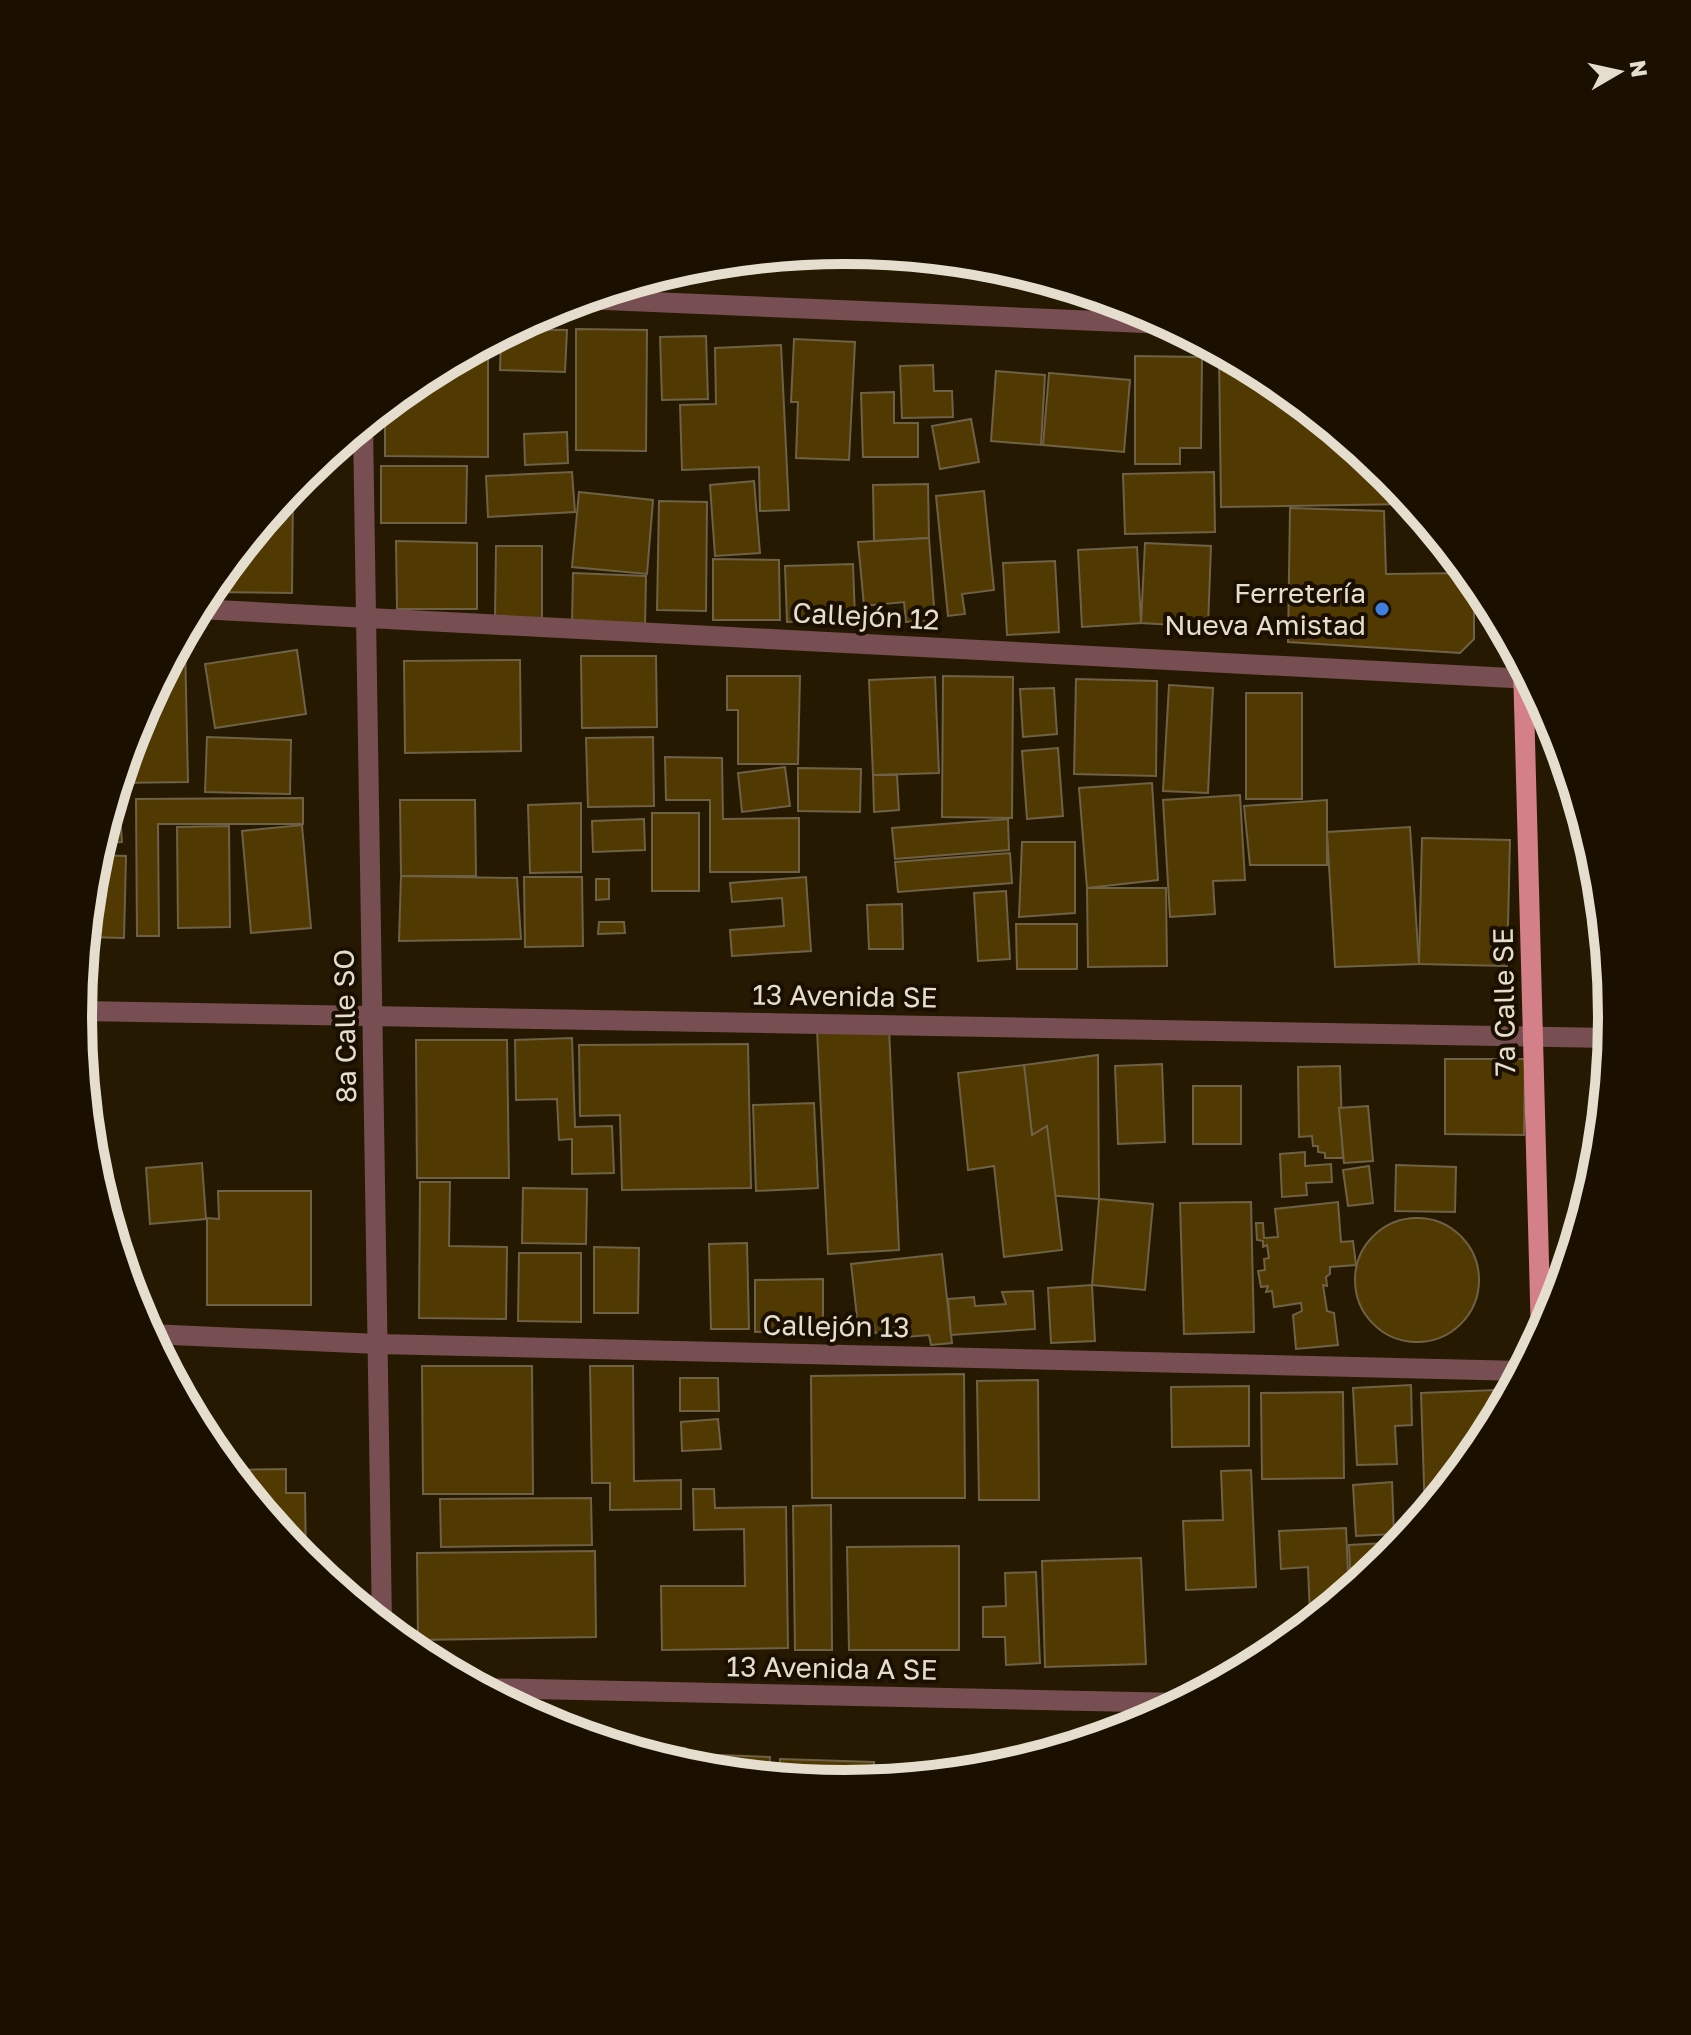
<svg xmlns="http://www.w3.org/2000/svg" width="1691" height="2035" font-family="'Golos Text',sans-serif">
<rect width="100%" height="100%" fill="#251901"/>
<!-- building -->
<g fill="#503a01" stroke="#6f6146" stroke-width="2">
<polygon points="846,250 857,251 857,261 745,260"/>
<polygon points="513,329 567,330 565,372 500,370 501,336"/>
<polygon points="576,329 647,330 646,451 576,450"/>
<polygon points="706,336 708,399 662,400 660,337"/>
<polygon points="794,339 855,342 849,460 796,458 798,402 791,402"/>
<polygon points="488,343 488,457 385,456 385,408 419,379"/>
<polygon points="781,345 789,510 760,511 759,467 682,470 680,405 716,404 715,348"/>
<polygon points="1219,355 1226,355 1272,380 1389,475 1409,500 1409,504 1221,507"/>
<polygon points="1135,356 1202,357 1201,448 1180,448 1180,464 1135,464"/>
<polygon points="933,365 934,391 952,391 953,417 902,418 900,366"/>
<polygon points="996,371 1045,375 1041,445 991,441"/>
<polygon points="1049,373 1130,380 1124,452 1043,445"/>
<polygon points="894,392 894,423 918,423 918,457 863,457 861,393"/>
<polygon points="971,419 979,462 940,469 932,426"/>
<polygon points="567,432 568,463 525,465 524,434"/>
<polygon points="381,466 467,466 466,523 381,523"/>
<polygon points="572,472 575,512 488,517 486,476"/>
<polygon points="1214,472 1215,532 1125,534 1123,474"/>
<polygon points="754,481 760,553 715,556 710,485"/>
<polygon points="928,484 929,538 874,541 873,485"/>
<polygon points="293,486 292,593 207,592 208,591"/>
<polygon points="984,491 994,590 962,594 965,614 948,616 936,496"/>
<polygon points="579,492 653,500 647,574 572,567"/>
<polygon points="659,501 707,502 706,611 657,610"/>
<polygon points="1290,508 1384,511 1386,574 1469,573 1474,580 1474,639 1460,653 1288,642"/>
<polygon points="929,538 935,621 906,622 904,602 864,606 858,542"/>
<polygon points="396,541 477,543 477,609 397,609"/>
<polygon points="1145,543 1211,546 1208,627 1141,623"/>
<polygon points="496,546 542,546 542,620 495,620"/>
<polygon points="1137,547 1141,623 1082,627 1078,550"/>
<polygon points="713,559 779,560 780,620 713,620"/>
<polygon points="1055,561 1059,632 1007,635 1003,563"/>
<polygon points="853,564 855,619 787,622 785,566"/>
<polygon points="573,573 646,576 645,627 572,624"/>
<polygon points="179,644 185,644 188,782 118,783 137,723"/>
<polygon points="297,650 306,714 215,728 205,664"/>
<polygon points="581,656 656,656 657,727 582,728"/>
<polygon points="520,660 521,751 405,753 404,661"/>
<polygon points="727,676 800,676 798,764 738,764 738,710 727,710"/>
<polygon points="943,676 1013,677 1012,818 942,817"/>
<polygon points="935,677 939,773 873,775 869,680"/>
<polygon points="1076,679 1157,681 1156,776 1074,774"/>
<polygon points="1169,685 1213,688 1208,793 1163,791"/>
<polygon points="1054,688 1057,734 1023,737 1020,689"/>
<rect x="1246" y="693" width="56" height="106"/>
<polygon points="207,737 291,740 290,794 205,792"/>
<polygon points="653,737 654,806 588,807 586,738"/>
<polygon points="1058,748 1063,816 1027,819 1022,751"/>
<polygon points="665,757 722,758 723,819 799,818 799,872 710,872 710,800 666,800"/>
<polygon points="785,767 790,806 742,812 738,773"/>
<polygon points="798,768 861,769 860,812 798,811"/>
<polygon points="873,775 897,775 899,810 874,812"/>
<polygon points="1152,783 1158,880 1087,888 1079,788"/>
<polygon points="118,785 122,842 100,843"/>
<polygon points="1240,795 1245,880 1213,881 1215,914 1170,917 1163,800"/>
<polygon points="303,798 303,824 158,824 159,936 137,936 136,799"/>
<polygon points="400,800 475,800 476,876 401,876"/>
<polygon points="1327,800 1327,865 1250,865 1244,806"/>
<polygon points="581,803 581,872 530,873 528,805"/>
<rect x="652" y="813" width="47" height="78"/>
<polygon points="644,819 645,850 593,852 592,821"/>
<polygon points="1008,819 1009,850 895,859 892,828"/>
<polygon points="302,825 311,928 251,933 242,831"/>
<polygon points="229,826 230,927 178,928 177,827"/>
<polygon points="1410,827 1419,964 1335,967 1327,832"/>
<polygon points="1422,838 1510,840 1507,966 1419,964"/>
<polygon points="1022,842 1075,842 1075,913 1019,917"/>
<polygon points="1010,853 1012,883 898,892 895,862"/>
<polygon points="96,855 126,856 124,938 86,937 93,867"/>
<polygon points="1596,862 1610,992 1600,993 1589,863"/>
<polygon points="401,876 517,878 521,939 399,941"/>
<polygon points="524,877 582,877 583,946 525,947"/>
<polygon points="806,877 811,951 732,956 730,930 784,926 782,898 732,902 730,883"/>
<polygon points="596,879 609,879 609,899 596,900"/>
<polygon points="1087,888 1166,888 1167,966 1088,967"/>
<polygon points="1006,891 1010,959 978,961 974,893"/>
<polygon points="902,904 903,949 869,949 867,905"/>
<polygon points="599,922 624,922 625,933 598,934"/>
<polygon points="1016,924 1077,924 1077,969 1017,969"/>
<polygon points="889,1028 899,1250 828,1254 817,1030"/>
<polygon points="572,1038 575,1127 612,1126 614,1173 572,1174 572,1139 559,1140 557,1099 516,1100 515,1040"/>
<polygon points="416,1040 507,1040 509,1178 417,1178"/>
<polygon points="748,1044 751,1188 622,1190 620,1115 580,1116 579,1045"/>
<polygon points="1098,1055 1099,1199 1032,1194 1032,1135 1024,1065"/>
<polygon points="1445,1059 1525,1059 1524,1135 1445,1134"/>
<polygon points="1162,1064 1165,1142 1118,1144 1115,1066"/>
<polygon points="1024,1065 1032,1135 1047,1126 1062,1250 1004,1257 994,1166 968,1170 958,1073"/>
<polygon points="1340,1066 1343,1158 1325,1158 1325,1153 1318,1152 1318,1146 1313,1146 1312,1136 1299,1137 1298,1067"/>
<rect x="1193" y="1086" width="48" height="58"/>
<polygon points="814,1103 818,1188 756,1191 753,1105"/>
<polygon points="1368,1106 1373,1161 1344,1163 1339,1108"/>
<polygon points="1305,1152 1305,1166 1331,1164 1332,1182 1306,1183 1307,1195 1282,1197 1280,1154"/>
<polygon points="202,1163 206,1219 150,1224 146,1168"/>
<polygon points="1396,1165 1456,1167 1455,1212 1395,1211"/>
<polygon points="1369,1166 1373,1203 1348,1206 1343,1170"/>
<polygon points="420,1182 450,1182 449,1246 507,1247 506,1319 419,1318"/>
<polygon points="523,1188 587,1189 586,1244 522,1243"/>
<polygon points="218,1191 311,1191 311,1305 207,1305 207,1218 219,1219"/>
<polygon points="1099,1199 1153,1204 1145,1290 1092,1285"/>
<polygon points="1251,1202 1254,1332 1184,1334 1180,1203"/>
<polygon points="1338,1202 1341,1242 1353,1241 1356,1265 1330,1267 1330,1274 1326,1277 1327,1286 1323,1285 1327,1311 1334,1313 1338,1345 1296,1349 1293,1315 1302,1311 1301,1303 1274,1307 1272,1291 1266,1292 1268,1286 1261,1287 1258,1271 1265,1270 1264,1259 1269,1258 1267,1245 1263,1247 1263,1241 1257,1240 1256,1223 1263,1223 1264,1238 1278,1237 1275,1209"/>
<circle cx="1417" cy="1280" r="62"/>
<polygon points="747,1243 749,1329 711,1329 709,1244"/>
<polygon points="594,1247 639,1248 638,1313 594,1313"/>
<polygon points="519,1253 581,1253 581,1322 518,1321"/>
<polygon points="942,1254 952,1343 931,1345 929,1335 894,1338 894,1331 875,1333 874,1325 858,1326 851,1264"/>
<polygon points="823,1279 823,1331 755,1332 755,1280"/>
<polygon points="1092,1285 1095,1341 1051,1343 1048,1288"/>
<polygon points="1033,1291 1035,1329 951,1335 948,1299 974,1297 975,1306 1006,1304 1002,1292"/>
<polygon points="422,1366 532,1366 533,1494 423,1494"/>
<polygon points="590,1366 633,1366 634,1481 681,1480 681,1509 610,1510 610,1483 592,1483"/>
<polygon points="964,1374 965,1498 812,1498 811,1376"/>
<polygon points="680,1378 718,1378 719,1411 680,1411"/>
<polygon points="1038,1380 1039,1500 979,1500 977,1381"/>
<polygon points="1411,1385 1412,1425 1395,1426 1397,1464 1357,1465 1353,1388"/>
<polygon points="1249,1386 1249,1446 1172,1447 1171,1387"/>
<polygon points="1496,1390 1497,1418 1483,1444 1425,1515 1421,1393"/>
<polygon points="1343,1392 1344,1478 1262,1479 1261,1393"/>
<polygon points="718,1419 721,1449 682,1451 681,1422"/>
<polygon points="286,1469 286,1493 305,1493 306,1563 233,1475 233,1470"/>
<polygon points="1251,1470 1256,1587 1186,1590 1183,1521 1223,1520 1221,1471"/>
<polygon points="1392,1482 1394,1534 1356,1536 1353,1485"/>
<polygon points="693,1489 714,1489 715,1508 786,1507 788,1648 662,1650 661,1586 745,1586 744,1529 694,1530"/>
<polygon points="591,1498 592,1545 441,1547 440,1499"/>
<polygon points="831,1505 832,1650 795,1650 793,1506"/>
<polygon points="1346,1528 1349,1593 1323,1614 1310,1615 1308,1567 1281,1569 1279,1531"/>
<polygon points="1403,1542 1388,1561 1351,1590 1349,1545"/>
<polygon points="959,1546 959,1650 849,1650 847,1547"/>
<polygon points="595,1551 596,1637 418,1640 417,1553"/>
<polygon points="1141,1558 1146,1664 1045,1667 1042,1561"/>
<polygon points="1036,1572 1040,1663 1006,1665 1005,1637 983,1637 983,1607 1006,1606 1005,1573"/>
<polygon points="614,1745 685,1748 685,1767"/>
<polygon points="694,1754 770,1757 769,1777 694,1770"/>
<polygon points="780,1759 874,1762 874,1782 845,1785 779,1778"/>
<polygon points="950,1764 1006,1766 1006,1767 949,1775"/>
</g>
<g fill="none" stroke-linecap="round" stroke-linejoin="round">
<!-- minor -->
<g stroke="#774e52" stroke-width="20">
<polyline points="582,299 1168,324"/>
<polyline points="363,426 382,1625"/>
<polyline points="198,609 1531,679"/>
<polyline points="79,1011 1611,1038"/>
<polyline points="149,1334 378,1344 1523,1371"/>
<polyline points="480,1688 1183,1703"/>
</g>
<!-- major -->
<polyline stroke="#d48089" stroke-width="20" points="1523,666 1541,1337"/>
</g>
<!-- markers -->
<circle fill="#3f7fe0" stroke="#1b1000" stroke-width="3" cx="1382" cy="609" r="8"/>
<g text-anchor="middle" stroke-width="8" stroke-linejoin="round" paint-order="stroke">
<!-- poi labels -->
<g font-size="28" fill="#e5dece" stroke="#1b1000" text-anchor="end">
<text x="1366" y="603">Ferretería<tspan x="1366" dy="32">Nueva Amistad</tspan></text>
</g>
<!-- street labels -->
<g font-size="28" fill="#e5dece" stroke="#1b1000">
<text transform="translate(866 616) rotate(3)" y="10">Callejón 12</text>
<text transform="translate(845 996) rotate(1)" y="10">13 Avenida SE</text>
<text transform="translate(1504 1002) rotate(-91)" y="10">7a Calle SE</text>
<text transform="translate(345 1026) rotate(-91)" y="10">8a Calle SO</text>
<text transform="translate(836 1326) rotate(1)" y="10">Callejón 13</text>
<text transform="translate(832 1668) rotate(1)" y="10">13 Avenida A SE</text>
</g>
</g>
<!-- crop -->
<path d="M0 0H1691V2035H0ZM92 1017a753 753 0 1 1 1506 0a753 753 0 1 1-1506 0Z" fill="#1b1000" fill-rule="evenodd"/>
<path fill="none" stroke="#e5dece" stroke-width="10" d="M92 1017a753 753 0 1 1 1506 0a753 753 0 1 1-1506 0Z"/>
<!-- north arrow -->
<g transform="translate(1619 72) rotate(81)" stroke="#1b1000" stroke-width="6" paint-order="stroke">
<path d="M0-6L14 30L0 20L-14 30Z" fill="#e5dece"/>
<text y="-12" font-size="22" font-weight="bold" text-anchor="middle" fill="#e5dece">N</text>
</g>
</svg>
